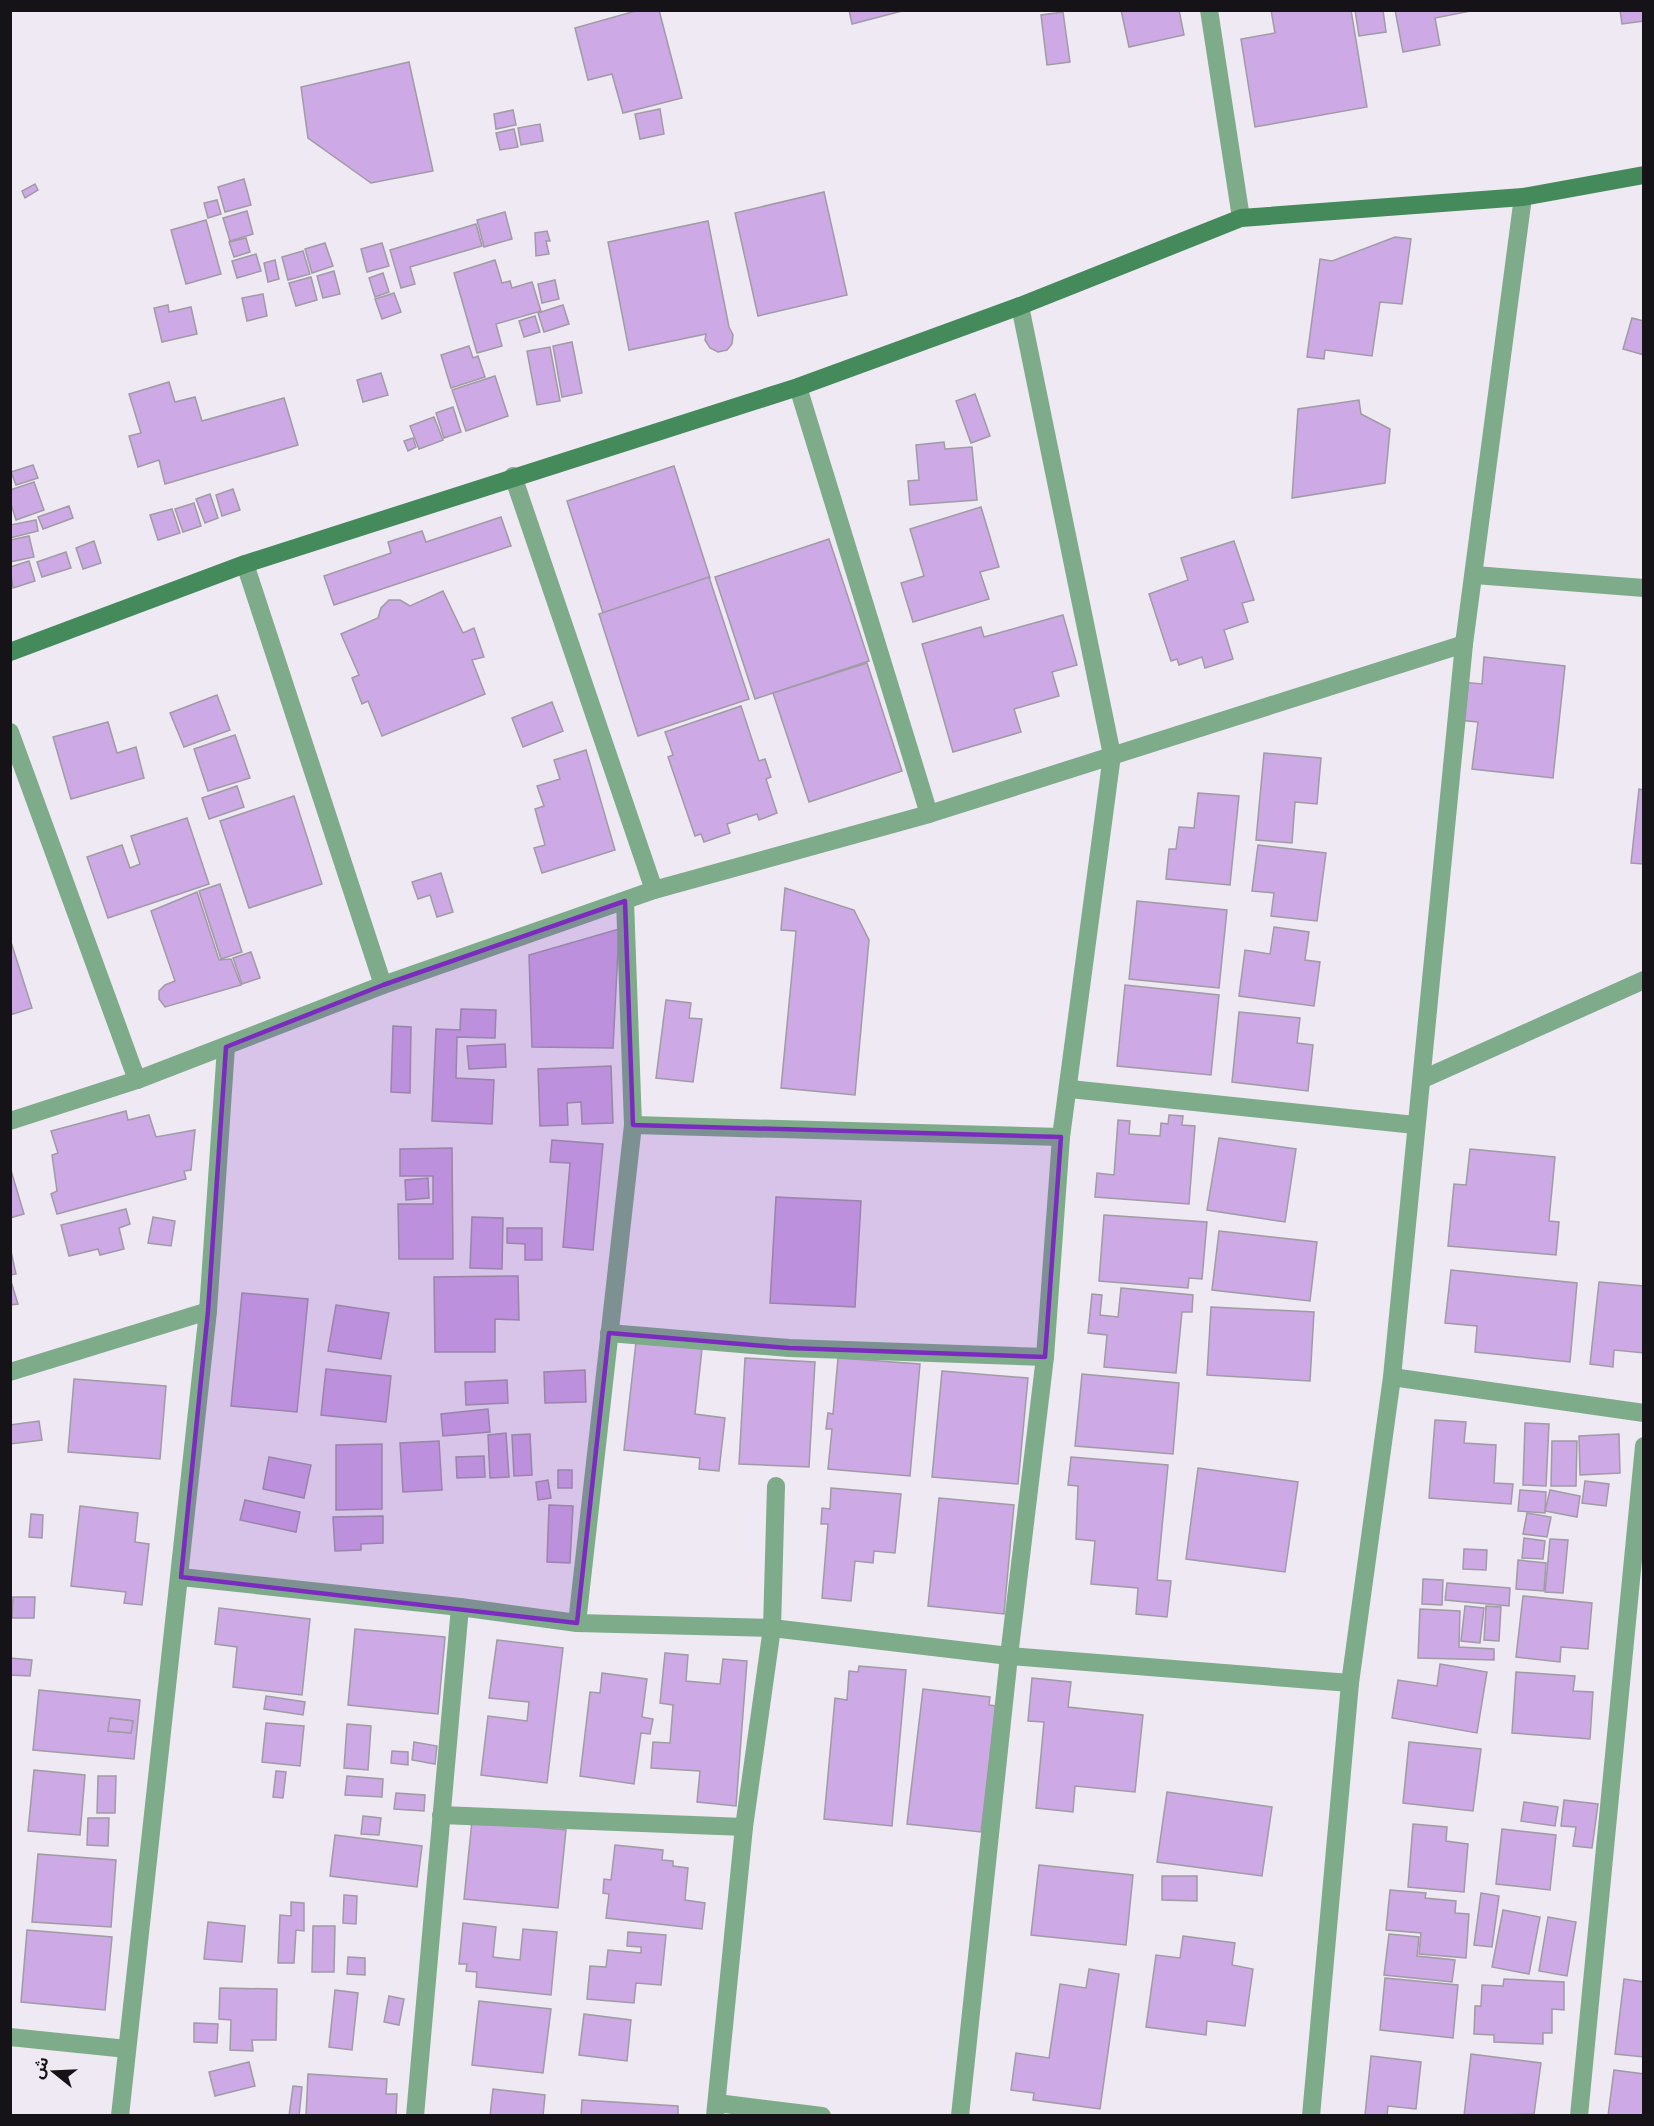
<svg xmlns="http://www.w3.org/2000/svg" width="1654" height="2126" font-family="Raleway,'Noto Sans Arabic',sans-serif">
<rect width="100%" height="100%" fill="#efe9f4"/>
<!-- building -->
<g fill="#cda9e5" stroke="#a09ba4" stroke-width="1.5" fill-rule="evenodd">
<polygon points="639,10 659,10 682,98 623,113 612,74 588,80 575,28"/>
<polygon points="849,10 906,10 852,24"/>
<polygon points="1121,10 1179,10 1184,35 1129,47"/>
<polygon points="1271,10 1351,10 1367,107 1255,127 1241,39 1275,33"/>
<polygon points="1355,10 1383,10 1386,32 1359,36"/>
<polygon points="1395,10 1471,10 1471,11 1435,18 1440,45 1403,52"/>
<polygon points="1620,10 1644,10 1644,21 1622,24"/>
<polygon points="1063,12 1070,62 1047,65 1041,15"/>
<polygon points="409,62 433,171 371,183 308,138 301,87"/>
<polygon points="660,109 664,134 640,139 635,114"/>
<polygon points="513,110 516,125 496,129 494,114"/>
<polygon points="540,124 543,141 521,145 518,128"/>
<polygon points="514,129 518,147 500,150 496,133"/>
<polygon points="244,179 251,205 225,212 218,187"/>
<polygon points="35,184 38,190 25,198 22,191"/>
<polygon points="824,192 847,295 758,316 735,213"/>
<polygon points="217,200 221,214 208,218 204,203"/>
<polygon points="247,211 253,234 230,241 223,218"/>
<polygon points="505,212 512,239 484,247 477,220"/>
<polygon points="206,220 221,274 186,284 171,230"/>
<polygon points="708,221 729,327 733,335 732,344 727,350 718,352 710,348 705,340 706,334 629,350 608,242"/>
<polygon points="476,224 482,246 410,267 415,284 401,288 390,250"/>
<polygon points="547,231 550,241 546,241 549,254 536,256 535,233"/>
<polygon points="1395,237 1411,239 1402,304 1380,302 1372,356 1325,350 1324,359 1307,357 1320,259 1332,261"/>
<polygon points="246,238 250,252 234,257 229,242"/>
<polygon points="325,243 333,266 312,273 305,249"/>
<polygon points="382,243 389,266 367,272 361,249"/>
<polygon points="303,251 310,274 288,280 282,257"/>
<polygon points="256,254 261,271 237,278 232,261"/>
<polygon points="275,260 279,279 268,282 264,263"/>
<polygon points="495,260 502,283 510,281 512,288 532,282 541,311 496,324 502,346 477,353 454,273"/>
<polygon points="334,271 340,294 323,298 317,276"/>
<polygon points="383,273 389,292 375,297 369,278"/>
<polygon points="311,277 317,300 296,306 289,283"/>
<polygon points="555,280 559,299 542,303 538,284"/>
<polygon points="394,293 401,312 382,319 375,299"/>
<polygon points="263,294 267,316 247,321 242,298"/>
<polygon points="168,305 169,312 191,307 197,334 162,342 154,308"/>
<polygon points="563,305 569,324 544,332 538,313"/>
<polygon points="535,316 540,332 524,337 519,321"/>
<polygon points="1632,318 1644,321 1644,355 1623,349"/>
<polygon points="572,342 582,393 562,397 553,346"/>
<polygon points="469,346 473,358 478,356 485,377 451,388 441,355"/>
<polygon points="550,347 560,401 537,405 527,351"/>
<polygon points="381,373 388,395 363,402 357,380"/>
<polygon points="495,376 508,416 466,431 452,390"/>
<polygon points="169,382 175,402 195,397 202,421 284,398 298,445 165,484 159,460 138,467 129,436 141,433 129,394"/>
<polygon points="975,394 990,436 971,443 956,401"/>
<polygon points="1359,400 1361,414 1390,429 1385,483 1292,498 1298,409"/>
<polygon points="453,407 461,432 444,438 436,413"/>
<polygon points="434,417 443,440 419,449 410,426"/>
<polygon points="413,438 416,447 408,451 404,441"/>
<polygon points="944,442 945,449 972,447 977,500 910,505 908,481 919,480 916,445"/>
<polygon points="33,465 38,478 16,485 11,472"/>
<polygon points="674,466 710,578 603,613 567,501"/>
<polygon points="34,482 44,510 16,520 10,501 10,490"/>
<polygon points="233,489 240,510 222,516 216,495"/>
<polygon points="210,494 218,518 205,523 196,499"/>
<polygon points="194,503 201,526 183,532 175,509"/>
<polygon points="69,506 73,518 43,529 38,517"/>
<polygon points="981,507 999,567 980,572 989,599 913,622 901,583 924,576 910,529"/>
<polygon points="172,509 180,533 158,540 150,515"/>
<polygon points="501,517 511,546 334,605 324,576 391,553 388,542 422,531 426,542"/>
<polygon points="36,520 38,531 10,538 10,525"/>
<polygon points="29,536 34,557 10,562 10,540"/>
<polygon points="829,539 869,661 755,699 715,577"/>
<polygon points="94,541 101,563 83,569 76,548"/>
<polygon points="1234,541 1254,600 1242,603 1248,622 1224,630 1233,659 1205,668 1202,657 1179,665 1177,659 1171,661 1149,594 1188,580 1181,558"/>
<polygon points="66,552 71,568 42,577 37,562"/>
<polygon points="29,561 35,581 13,588 10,567"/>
<polygon points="709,577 749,699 638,736 599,614"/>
<polygon points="443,591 463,633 474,628 484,657 472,660 485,694 382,736 368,701 362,704 352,678 359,675 341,634 378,618 381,608 389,600 400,600 410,606"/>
<polygon points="1063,615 1077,665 1052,672 1059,696 1014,709 1021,732 953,752 922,644 981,627 984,637"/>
<polygon points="1484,657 1565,666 1553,778 1472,769 1478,722 1458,720 1462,682 1482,684"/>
<polygon points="867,663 902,771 809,802 773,693"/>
<polygon points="217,695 230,730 184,747 170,713"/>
<polygon points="552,702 563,731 523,747 512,718"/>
<polygon points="741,706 759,761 765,759 771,777 766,779 777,813 759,820 757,814 727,824 730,833 704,842 701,834 695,836 668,757 673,755 665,732"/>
<polygon points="108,722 117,753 136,747 144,778 71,799 53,737"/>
<polygon points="235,735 250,778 208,791 194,749"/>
<polygon points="586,750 615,850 542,873 534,848 545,845 535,809 544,806 537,786 560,779 554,760"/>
<polygon points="1264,753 1321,758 1317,804 1295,802 1292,843 1256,840"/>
<polygon points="237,786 244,807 209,819 202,798"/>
<polygon points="1639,789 1644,790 1644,864 1631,863"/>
<polygon points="1198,793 1239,796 1230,885 1166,879 1169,849 1176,849 1179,827 1194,828"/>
<polygon points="294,796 322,884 249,908 220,821"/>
<polygon points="187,818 209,884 108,918 87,857 122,845 130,868 140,864 131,836"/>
<polygon points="1258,845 1326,853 1317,921 1271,916 1274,893 1252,891"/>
<polygon points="441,873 453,912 437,917 430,895 418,899 412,882"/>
<polygon points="220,884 242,952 221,959 199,891"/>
<polygon points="785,888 854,910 869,940 855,1095 781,1088 796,931 781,930"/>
<polygon points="197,892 219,960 231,959 241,985 165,1007 159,999 159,991 165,985 175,981 151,911"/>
<polygon points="1137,901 1227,910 1219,988 1129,979"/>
<polygon points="1274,927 1309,932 1305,960 1320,962 1314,1006 1239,996 1245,950 1270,954"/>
<polygon points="619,929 613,1048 532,1047 529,955"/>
<polygon points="11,942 32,1008 10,1015 10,943"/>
<polygon points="251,952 260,978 242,984 233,958"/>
<polygon points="1125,985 1219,995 1211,1075 1117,1066"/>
<polygon points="666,1000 691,1003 689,1018 702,1019 693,1082 656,1078"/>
<polygon points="461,1009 496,1010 495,1038 457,1037 456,1078 494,1080 492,1124 432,1121 436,1029 460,1030"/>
<polygon points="1239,1012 1300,1018 1297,1043 1313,1045 1308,1091 1232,1082"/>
<polygon points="393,1026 411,1027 410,1093 391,1092"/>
<polygon points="505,1044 506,1067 469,1069 467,1046"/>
<polygon points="611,1066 613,1123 582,1124 581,1102 567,1103 568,1125 540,1126 538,1069"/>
<polygon points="126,1111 128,1120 149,1115 156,1137 195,1130 191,1170 184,1171 186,1179 57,1214 51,1194 57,1191 52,1155 58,1153 51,1131"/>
<polygon points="1169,1115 1183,1116 1182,1125 1195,1126 1189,1204 1095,1197 1097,1173 1114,1175 1118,1120 1130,1121 1129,1134 1160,1136 1161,1123 1168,1124"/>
<polygon points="1219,1138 1296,1149 1285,1222 1207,1210"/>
<polygon points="552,1140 603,1144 593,1250 563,1247 570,1163 550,1162"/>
<polygon points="452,1148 453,1259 399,1259 398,1204 433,1204 433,1176 400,1176 400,1149"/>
<polygon points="1470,1149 1555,1157 1549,1221 1559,1222 1556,1255 1448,1246 1454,1184 1466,1185"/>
<polygon points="10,1167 24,1214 10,1218"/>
<polygon points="428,1178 429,1198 406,1200 405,1180"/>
<polygon points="776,1197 861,1201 855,1307 770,1303"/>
<polygon points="126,1209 130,1224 119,1228 124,1249 100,1255 98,1249 69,1256 61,1225"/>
<polygon points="1104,1215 1207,1222 1202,1279 1189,1278 1188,1288 1099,1281"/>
<polygon points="153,1217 175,1221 171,1246 148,1243"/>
<polygon points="472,1217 503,1218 502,1269 470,1268"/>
<polygon points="507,1228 542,1228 542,1260 525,1260 525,1244 507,1243"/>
<polygon points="1219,1231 1317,1242 1310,1301 1212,1290"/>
<polygon points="10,1247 16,1274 10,1275"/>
<polygon points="1451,1270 1577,1283 1570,1362 1475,1352 1477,1326 1445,1323"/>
<polygon points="518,1276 519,1320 495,1319 495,1352 435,1352 434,1277"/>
<polygon points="10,1278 18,1304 10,1305"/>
<polygon points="1599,1282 1644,1286 1644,1353 1614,1350 1613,1367 1590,1364"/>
<polygon points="1121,1288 1193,1295 1192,1312 1182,1312 1176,1373 1104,1367 1107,1335 1088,1333 1092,1294 1102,1295 1100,1315 1118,1317"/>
<polygon points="242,1293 308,1299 297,1412 231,1406"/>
<polygon points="336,1305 389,1313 381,1359 328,1351"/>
<polygon points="1211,1307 1314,1312 1310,1381 1207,1375"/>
<polygon points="636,1342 702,1349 695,1414 725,1418 719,1471 699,1469 700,1458 624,1450"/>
<polygon points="745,1358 815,1362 809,1467 739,1464"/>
<polygon points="838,1358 920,1364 910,1476 828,1469 832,1429 826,1429 828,1413 833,1414"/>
<polygon points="326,1369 391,1376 386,1422 321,1415"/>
<polygon points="585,1370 586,1402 545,1403 544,1372"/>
<polygon points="942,1371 1028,1378 1018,1484 932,1477"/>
<polygon points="1082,1374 1179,1383 1173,1454 1075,1446"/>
<polygon points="74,1379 166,1386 160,1459 68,1452"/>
<polygon points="507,1380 508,1403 466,1405 465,1382"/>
<polygon points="488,1409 490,1432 443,1436 441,1414"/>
<polygon points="1435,1420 1466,1422 1464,1443 1496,1445 1494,1483 1513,1484 1511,1504 1429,1498"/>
<polygon points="39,1421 42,1440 10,1444 10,1425"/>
<polygon points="1525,1423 1549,1424 1546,1486 1523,1485"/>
<polygon points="506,1433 509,1477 490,1478 488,1435"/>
<polygon points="530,1434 532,1475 514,1476 512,1435"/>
<polygon points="1619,1434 1620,1473 1580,1475 1579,1436"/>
<polygon points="439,1441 442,1490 403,1492 400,1443"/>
<polygon points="1552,1441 1577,1441 1576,1486 1551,1486"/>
<polygon points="382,1444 382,1509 336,1510 336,1445"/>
<polygon points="484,1456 485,1477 457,1478 456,1457"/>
<polygon points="269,1457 311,1465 304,1498 263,1489"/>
<polygon points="1071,1457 1168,1465 1157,1580 1171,1581 1167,1617 1136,1614 1138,1588 1091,1584 1095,1541 1076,1539 1078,1486 1068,1485"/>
<polygon points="1198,1468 1298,1482 1285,1572 1186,1559"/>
<rect x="558" y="1470" width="14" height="18"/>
<polygon points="548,1480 551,1498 538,1500 536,1482"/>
<polygon points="1585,1481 1609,1484 1606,1506 1582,1503"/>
<polygon points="831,1488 901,1494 895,1553 874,1551 873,1563 855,1561 851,1601 822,1598 828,1524 821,1524 822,1508 830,1509"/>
<polygon points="1520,1490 1546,1492 1545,1513 1518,1511"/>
<polygon points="1550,1490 1580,1496 1577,1517 1545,1511"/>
<polygon points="939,1498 1014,1505 1004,1614 928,1606"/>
<polygon points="245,1500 300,1512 296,1532 240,1520"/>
<polygon points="549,1505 573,1506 570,1563 547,1562"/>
<polygon points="80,1506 138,1513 135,1542 149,1544 142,1605 124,1603 126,1592 71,1586"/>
<polygon points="1527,1513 1551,1517 1547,1537 1523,1534"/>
<polygon points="31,1514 43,1515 42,1538 29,1537"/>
<polygon points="383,1516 383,1543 361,1544 361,1550 335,1551 333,1517"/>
<polygon points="1524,1538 1545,1541 1543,1559 1522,1558"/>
<polygon points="1550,1539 1568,1540 1563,1593 1545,1592"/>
<polygon points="1464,1549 1487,1550 1486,1570 1463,1569"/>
<polygon points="1518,1560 1546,1563 1544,1591 1516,1589"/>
<polygon points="1423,1579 1443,1580 1442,1605 1422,1604"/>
<polygon points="1447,1583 1510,1588 1509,1606 1445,1600"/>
<polygon points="1523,1596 1592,1603 1588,1649 1561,1647 1560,1662 1516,1657"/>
<polygon points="13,1597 35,1597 34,1618 12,1618"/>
<polygon points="1465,1606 1484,1608 1480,1643 1461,1641"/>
<polygon points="1486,1606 1501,1607 1499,1641 1484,1640"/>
<polygon points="219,1608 310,1619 302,1695 233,1687 237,1647 215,1644"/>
<polygon points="1420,1609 1460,1611 1459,1647 1494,1649 1494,1660 1418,1658"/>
<polygon points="355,1629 445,1637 438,1714 348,1705"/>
<polygon points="497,1640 563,1648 547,1783 481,1775 488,1716 527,1721 529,1702 489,1698"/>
<polygon points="665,1653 688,1655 686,1681 720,1684 723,1659 747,1661 736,1806 697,1802 700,1771 651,1768 653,1742 670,1743 673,1705 660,1703"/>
<polygon points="10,1658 32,1660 30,1676 10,1675"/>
<polygon points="1440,1664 1487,1672 1477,1733 1392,1718 1398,1680 1437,1686"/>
<polygon points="859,1666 906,1670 892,1826 824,1819 835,1698 847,1700 849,1671 858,1672"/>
<polygon points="1516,1672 1575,1676 1573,1691 1593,1692 1590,1739 1512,1733"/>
<polygon points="602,1673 647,1679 642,1717 653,1719 650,1734 641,1733 634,1784 580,1776 590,1692 600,1693"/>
<polygon points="1032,1678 1071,1682 1068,1707 1143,1715 1135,1792 1075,1786 1073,1812 1036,1808 1044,1722 1028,1721"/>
<polygon points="923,1689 990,1697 989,1705 996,1706 981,1832 907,1824"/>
<path d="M39,1690L140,1700L134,1759L33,1750ZM110,1718L133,1721L131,1733L108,1731Z"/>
<polygon points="266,1696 305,1702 303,1715 264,1709"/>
<polygon points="110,1718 133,1721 131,1733 108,1731"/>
<polygon points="266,1723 304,1726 300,1766 262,1762"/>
<polygon points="347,1724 371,1726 368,1770 344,1768"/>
<polygon points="414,1742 437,1746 435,1764 412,1760"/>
<polygon points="1409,1742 1481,1749 1473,1811 1403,1803"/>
<polygon points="392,1751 408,1752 408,1765 391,1763"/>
<polygon points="34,1770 85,1775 80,1835 28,1831"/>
<polygon points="276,1771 286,1772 283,1798 273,1797"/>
<polygon points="98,1776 116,1776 115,1813 97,1813"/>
<polygon points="347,1776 383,1779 382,1797 345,1795"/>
<polygon points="1167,1792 1272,1807 1262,1876 1157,1862"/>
<polygon points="396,1793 425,1795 424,1811 394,1809"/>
<polygon points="1564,1800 1598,1804 1592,1848 1573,1846 1576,1827 1561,1826"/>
<polygon points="1524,1802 1558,1807 1555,1826 1521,1821"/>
<polygon points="363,1816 381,1818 379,1835 361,1834"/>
<polygon points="88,1818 109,1818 108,1846 87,1845"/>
<polygon points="472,1821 566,1830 558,1908 464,1899"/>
<polygon points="1413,1824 1447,1827 1446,1841 1468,1844 1464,1892 1408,1887"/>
<polygon points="1502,1829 1556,1835 1550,1890 1496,1884"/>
<polygon points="335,1835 422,1846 417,1887 330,1876"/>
<polygon points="615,1845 663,1850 662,1860 673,1861 673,1866 688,1868 685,1900 705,1903 702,1929 606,1918 609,1894 603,1893 604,1879 611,1880"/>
<polygon points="38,1854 116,1860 111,1927 32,1922"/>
<polygon points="1039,1865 1133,1875 1126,1945 1031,1935"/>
<polygon points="1162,1876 1197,1876 1197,1901 1162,1900"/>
<polygon points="1390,1890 1426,1893 1425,1898 1456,1901 1455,1913 1469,1914 1466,1958 1419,1954 1421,1933 1386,1930"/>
<polygon points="1481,1893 1499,1896 1492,1947 1474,1945"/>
<polygon points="344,1895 357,1896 356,1924 343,1923"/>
<polygon points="291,1902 304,1903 304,1931 296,1930 294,1963 278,1963 280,1915 291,1916"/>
<polygon points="1503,1910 1540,1917 1529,1974 1492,1967"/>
<polygon points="1548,1917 1576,1922 1567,1976 1539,1971"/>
<polygon points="208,1922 245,1926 242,1962 204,1959"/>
<polygon points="463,1923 496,1927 493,1957 520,1960 523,1929 557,1932 551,1995 476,1987 477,1972 466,1971 467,1964 459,1964"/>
<polygon points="313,1926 335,1926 334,1972 312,1972"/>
<polygon points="27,1930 112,1937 105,2010 21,2002"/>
<polygon points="628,1932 666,1935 661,1985 636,1983 634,2003 587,1999 590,1966 606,1967 608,1950 641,1953 641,1947 627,1946"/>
<polygon points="1389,1934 1419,1937 1417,1956 1455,1960 1452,1982 1384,1975"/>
<polygon points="1183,1936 1235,1943 1232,1965 1253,1969 1245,2026 1207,2021 1206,2035 1146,2027 1156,1955 1180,1958"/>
<polygon points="348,1957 365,1958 365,1975 347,1974"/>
<polygon points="1089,1969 1119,1974 1100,2109 1033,2100 1034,2093 1011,2090 1016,2053 1049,2058 1060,1984 1086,1988"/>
<polygon points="1385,1978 1458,1985 1453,2038 1380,2030"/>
<polygon points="1504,1979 1564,1982 1564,2010 1552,2009 1552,2033 1543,2033 1543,2044 1494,2042 1494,2035 1474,2034 1475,2006 1481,2006 1482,1985 1503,1986"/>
<polygon points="1624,1979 1644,1982 1644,2057 1615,2054"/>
<polygon points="220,1988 277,1989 276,2040 252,2040 253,2051 230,2050 231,2020 219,2019"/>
<polygon points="335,1990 358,1993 352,2050 329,2047"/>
<polygon points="389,1996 404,1999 399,2025 384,2022"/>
<polygon points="479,2001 551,2009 543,2073 472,2065"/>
<polygon points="584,2014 631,2020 627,2061 579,2055"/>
<polygon points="194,2023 218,2024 217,2043 194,2042"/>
<polygon points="1471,2054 1541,2063 1534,2114 1464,2116"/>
<polygon points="1371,2056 1421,2062 1416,2109 1388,2106 1387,2116 1365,2115"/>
<polygon points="249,2062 255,2086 215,2096 209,2072"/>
<polygon points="1614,2070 1644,2074 1644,2116 1608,2116"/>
<polygon points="308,2074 387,2079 386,2094 397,2094 396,2116 306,2116"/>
<polygon points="293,2086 302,2087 299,2116 289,2116"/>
<polygon points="493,2089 545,2095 543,2116 490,2116"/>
<polygon points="582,2100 678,2106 678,2116 581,2116"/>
</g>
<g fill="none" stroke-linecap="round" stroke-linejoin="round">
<!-- street -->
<g stroke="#7eab89" stroke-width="18">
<polyline points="1209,10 1241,218"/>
<polyline points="798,387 929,814"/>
<polyline points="513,476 654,890"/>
<polyline points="245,564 383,985"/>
<polyline points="1475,575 1644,588"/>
<polyline points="10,732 137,1080"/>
<polyline points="1423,1079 1644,980"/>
<polyline points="1070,1089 1415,1125"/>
<polyline points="10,1121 137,1080 383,985 654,890 929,814 1464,644"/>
<polyline points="633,1125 1061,1137"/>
<polyline points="609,1333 789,1348 1045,1357"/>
<polyline points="10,1372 208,1311"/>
<polyline points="1392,1377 1644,1413"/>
<polyline points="181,1577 460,1607 577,1623 772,1628 1009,1656 1350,1683"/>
<polyline points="577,1623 633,1125 625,901"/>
<polyline points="441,1815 744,1827"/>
<polyline points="10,2037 127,2049"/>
<polyline points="717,2103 822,2116"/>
<polyline points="120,2116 208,1311 226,1047"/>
<polyline points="415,2116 460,1607"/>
<polyline points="715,2116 744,1827 772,1628 776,1486"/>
<polyline points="960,2116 1009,1656 1045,1357 1061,1137 1112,755 1020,306"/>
<polyline points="1311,2116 1350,1683 1392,1377 1464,644 1523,197"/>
<polyline points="1579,2116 1644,1446"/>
</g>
<!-- secondary -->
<polyline stroke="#448a5a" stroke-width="18" points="10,652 245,564 798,387 1020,306 1241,218 1523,197 1644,175"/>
</g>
<!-- marked area -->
<path fill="#7b2cbf" fill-opacity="0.2" stroke="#7b2cbf" stroke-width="4.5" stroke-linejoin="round" d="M625,901L633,1125L1061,1137L1045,1357L789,1348L609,1333L577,1623L181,1577L208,1311L226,1047L383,985Z"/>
<!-- border -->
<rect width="1654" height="2126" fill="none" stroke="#151317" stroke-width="24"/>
<!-- north arrow -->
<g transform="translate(54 2072) rotate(288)" stroke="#efe9f4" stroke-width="4.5" paint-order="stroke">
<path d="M0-4.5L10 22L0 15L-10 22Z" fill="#151317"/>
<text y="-9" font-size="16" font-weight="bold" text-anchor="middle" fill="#151317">ش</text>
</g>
</svg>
